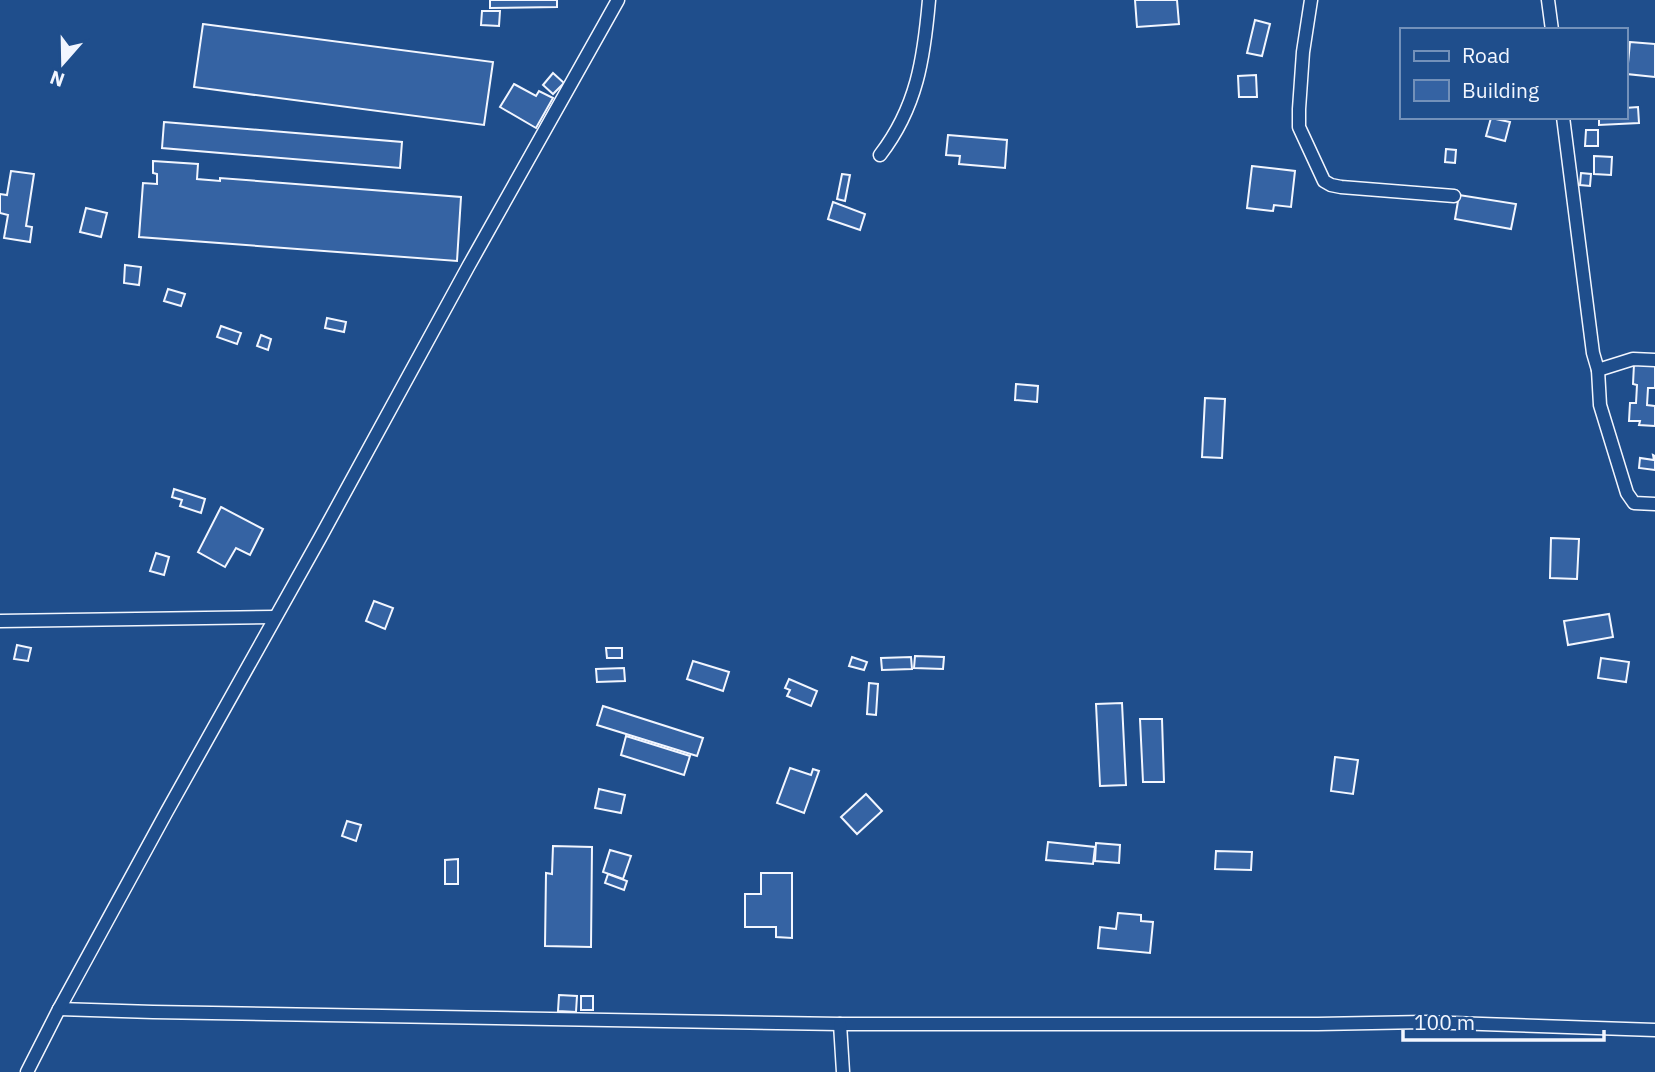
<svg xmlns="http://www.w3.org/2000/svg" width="1655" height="1072" font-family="'IBM Plex Sans',sans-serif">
<rect width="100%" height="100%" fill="#1f4e8c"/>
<!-- building -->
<g fill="#3563a3" stroke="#f2f6ff" stroke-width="2">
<polygon points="490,0 557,0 557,7 490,8"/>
<polygon points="1135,0 1177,0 1179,24 1137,27"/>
<polygon points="482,11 500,11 499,26 481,25"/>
<polygon points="1255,20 1270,24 1262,56 1247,53"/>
<polygon points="203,24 493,62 484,125 194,87"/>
<polygon points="1630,42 1655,44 1655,77 1627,74"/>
<polygon points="553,73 564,83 553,94 543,85"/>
<polygon points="1256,75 1257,97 1239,97 1238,76"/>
<polygon points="514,84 536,96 539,91 553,98 536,128 500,107"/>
<polygon points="1638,107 1639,123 1599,125 1599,117 1625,117 1625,108"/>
<polygon points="1491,118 1510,122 1505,141 1486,136"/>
<polygon points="164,122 402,142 400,168 162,148"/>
<polygon points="1586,130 1598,130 1598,146 1585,146"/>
<polygon points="948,135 1007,140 1005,168 959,164 960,156 946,155"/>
<polygon points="1446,149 1456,150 1455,163 1445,162"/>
<polygon points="1594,156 1612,157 1611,175 1594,174"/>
<polygon points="153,161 198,164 197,179 220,181 220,178 461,197 457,261 139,237 143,183 157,184 157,174 153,173"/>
<polygon points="1252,166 1295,171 1291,207 1274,205 1273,211 1247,208"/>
<polygon points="11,171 34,174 26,226 32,227 30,242 4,238 8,215 0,213 0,194 7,195"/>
<polygon points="1581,173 1591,174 1590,186 1580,185"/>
<polygon points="842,174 850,175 845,201 837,199"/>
<polygon points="1459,195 1516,204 1511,229 1455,219"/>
<polygon points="833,202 865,214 860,230 828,219"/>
<polygon points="86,208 107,213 101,237 80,232"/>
<polygon points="125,265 141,267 139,285 124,283"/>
<polygon points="168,289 185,294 181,306 164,301"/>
<polygon points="327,318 346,322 344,332 325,328"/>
<polygon points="221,326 241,333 237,344 217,337"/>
<polygon points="261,335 271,339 268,350 257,346"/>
<polygon points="1634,364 1655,366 1655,388 1648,388 1647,405 1655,406 1655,426 1639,425 1640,421 1629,421 1630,403 1636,403 1637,385 1633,384"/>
<polygon points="1016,384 1038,386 1037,402 1015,400"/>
<polygon points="1205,398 1225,399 1222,458 1202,457"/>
<polygon points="1653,455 1655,456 1655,470 1639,468 1640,458 1654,460"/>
<polygon points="174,489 205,499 201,513 180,506 182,500 172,497"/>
<polygon points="221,507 263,529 250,555 236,548 225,567 198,552"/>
<polygon points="1551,538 1579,539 1577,579 1550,578"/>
<polygon points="156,553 169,557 164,575 150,571"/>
<polygon points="374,601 393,608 385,629 366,621"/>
<polygon points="1609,614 1613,637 1568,645 1564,621"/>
<polygon points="17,645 31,648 28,661 14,659"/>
<polygon points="606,648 622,648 622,658 607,658"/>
<polygon points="915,656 944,657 943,669 914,668"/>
<polygon points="852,657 867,662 864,670 849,666"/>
<polygon points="911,657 912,669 882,670 881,658"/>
<polygon points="1601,658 1629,662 1626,682 1598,678"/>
<polygon points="693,661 729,672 723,691 687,679"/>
<polygon points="624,668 625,681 597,682 596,669"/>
<polygon points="789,679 817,691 811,706 787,696 790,690 785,688"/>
<polygon points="869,683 878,684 876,715 867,714"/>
<polygon points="1122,703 1126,785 1100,786 1096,704"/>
<polygon points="603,706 703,738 697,756 597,725"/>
<polygon points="1140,719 1162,719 1164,782 1143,782"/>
<polygon points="626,736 690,756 684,775 621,755"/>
<polygon points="1335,757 1358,760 1353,794 1331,791"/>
<polygon points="790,768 811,775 813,769 819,771 804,813 777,803"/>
<polygon points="599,789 625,795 621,813 595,808"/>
<polygon points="866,794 882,811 857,834 841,817"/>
<polygon points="347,821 361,825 356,841 342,836"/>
<polygon points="1048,842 1095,847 1093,864 1046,860"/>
<polygon points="1096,843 1120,845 1119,863 1095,861"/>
<polygon points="553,846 592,847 591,947 545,946 546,873 552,874"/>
<polygon points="610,850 631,856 623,879 603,872"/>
<polygon points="1216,851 1252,852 1251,870 1215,869"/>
<polygon points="458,859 458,884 445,884 445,860"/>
<polygon points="761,873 792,873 792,938 776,937 776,927 745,927 745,894 761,894"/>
<polygon points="608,874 627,881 624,890 605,883"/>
<polygon points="1118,913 1141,915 1141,921 1153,922 1150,953 1098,948 1100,927 1116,929"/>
<polygon points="559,995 577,996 576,1012 558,1011"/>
<rect x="581" y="996" width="12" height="14"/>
</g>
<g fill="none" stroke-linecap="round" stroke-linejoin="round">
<defs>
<g id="minor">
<polyline points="1311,0 1303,52 1299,109 1299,127 1324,181 1331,185 1341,187 1454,196"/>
<polyline points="1548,0 1552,30"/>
<polyline points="1563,117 1593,353 1598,370 1600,405 1627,493 1634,503 1655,504"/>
<path d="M880,155C917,107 924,58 929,0"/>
<polyline points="1598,370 1633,359 1655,360"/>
<polyline points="0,621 275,617"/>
<polyline points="59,1009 153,1012 840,1024 1318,1024 1424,1022 1655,1030"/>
<polyline points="840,1024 843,1072"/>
<polyline points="27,1072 59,1009 166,813 320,538 468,267 618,0"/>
</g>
</defs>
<!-- minor casing -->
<use href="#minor" stroke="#f2f6ff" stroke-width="15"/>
<!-- minor -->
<use href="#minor" stroke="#1f4e8c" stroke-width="12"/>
</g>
<!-- legend -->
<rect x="1400" y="28" width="228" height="91" fill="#1f4e8c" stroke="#7391ba" stroke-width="2"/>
<rect x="1414" y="51" width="35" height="10" fill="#1f4e8c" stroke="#7391ba" stroke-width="2"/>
<text x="1462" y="63" font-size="21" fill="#f2f6ff">Road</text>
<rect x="1414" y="80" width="35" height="21" fill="#3563a3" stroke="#7391ba" stroke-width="2"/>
<text x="1462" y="98" font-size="21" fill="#f2f6ff">Building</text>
<!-- north arrow -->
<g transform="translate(63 63) rotate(200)" stroke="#1f4e8c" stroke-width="5" paint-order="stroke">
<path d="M0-5L12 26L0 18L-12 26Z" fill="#f2f6ff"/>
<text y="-10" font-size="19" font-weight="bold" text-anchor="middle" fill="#f2f6ff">N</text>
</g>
<!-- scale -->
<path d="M1403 1030v10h201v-10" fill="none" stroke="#f2f6ff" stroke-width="3.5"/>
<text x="1414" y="1030" font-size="21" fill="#f2f6ff" stroke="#1f4e8c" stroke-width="5" paint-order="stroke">100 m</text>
</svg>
